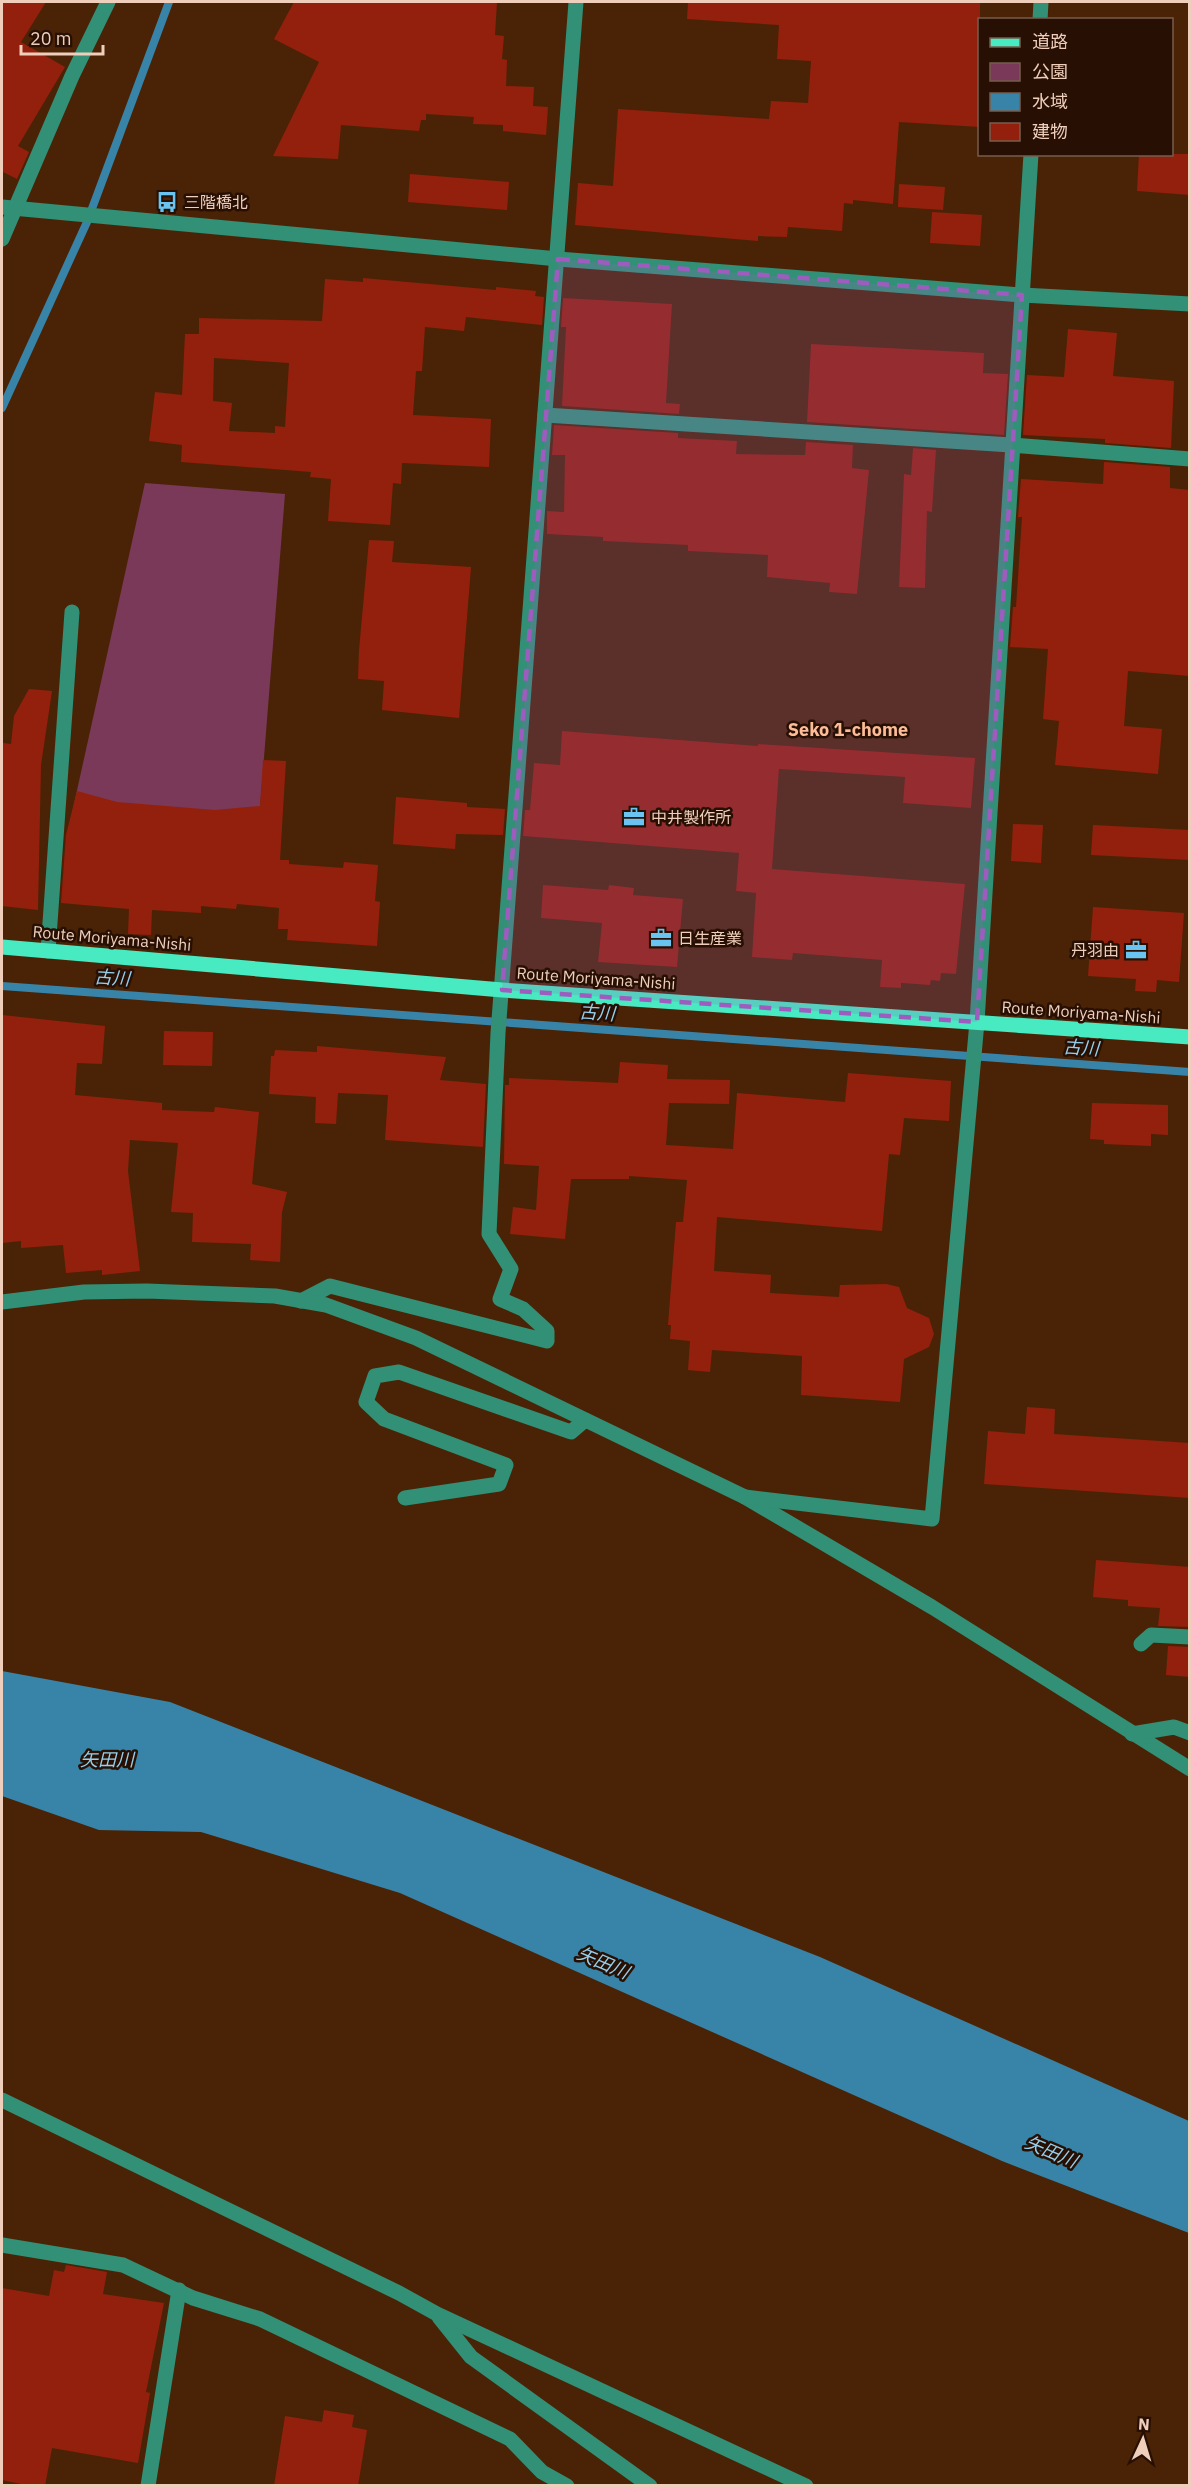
<svg xmlns="http://www.w3.org/2000/svg" width="1191" height="2487" font-family="'IBM Plex Sans','Noto Sans JP',sans-serif">
<rect width="100%" height="100%" fill="#4a2306"/>
<!-- green -->
<polygon fill="#7a3958" points="145,483 285,494 257,845 68,831"/>
<!-- water -->
<polygon fill="#3884a8" points="2,1671 170,1702 820,1957 1189,2121 1189,2233 1002,2161 400,1893 201,1832 99,1830 2,1796"/>
<g fill="none" stroke-linecap="round" stroke-linejoin="round">
<!-- stream -->
<g stroke="#3884a8" stroke-width="8">
<polyline points="2,408 87,222 169,2"/>
<polyline points="2,986 1190,1072"/>
</g>
</g>
<!-- building -->
<g fill="#93200c" fill-rule="evenodd">
<polygon points="2,2 46,2 21,42 65,67 18,146 29,152 17,179 3,172 2,175"/>
<polygon points="294,2 497,2 495,35 504,36 502,59 507,60 506,86 534,87 533,106 548,107 546,135 503,131 503,125 473,124 474,117 426,114 426,120 421,120 419,131 341,125 338,159 273,156 319,62 274,39"/>
<polygon points="688,2 980,2 980,127 899,122 893,204 853,200 853,204 844,203 842,231 788,227 787,237 758,236 758,241 575,225 578,183 613,186 618,109 769,119 771,101 808,103 811,61 777,59 779,25 687,19"/>
<polygon points="1139,154 1190,154 1190,195 1137,191"/>
<polygon points="410,174 509,182 507,210 408,202"/>
<polygon points="899,184 945,187 943,210 898,207"/>
<polygon points="932,212 982,215 980,246 930,243"/>
<path d="M363,278L496,290V287L536,291L535,296L544,297L542,325L466,317L464,331L425,327L422,371H416L413,415L491,419L489,467L402,463L401,484L393,483L390,525L328,521L331,479L310,477L311,472L181,462L182,445L149,441L155,392L182,395L185,334H199V318L322,321L325,279L363,282ZM214,358L289,363L285,427L275,426V433L229,431L232,403L213,401Z"/>
<polygon points="563,298 672,304 666,403 680,404 679,414 562,406 566,327 561,327"/>
<polygon points="1068,329 1117,333 1113,376 1174,381 1171,448 1105,443 1105,439 1023,435 1027,375 1064,377"/>
<polygon points="811,344 984,353 983,373 1008,374 1004,435 807,422"/>
<polygon points="554,425 678,433 678,438 737,441 736,454 805,455 806,442 853,445 852,468 869,470 857,594 829,592 830,583 767,577 768,555 688,551 688,545 603,541 603,537 547,534 547,511 564,512 565,455 552,455"/>
<polygon points="913,448 936,450 932,512 927,511 925,588 899,587 904,474 911,475"/>
<polygon points="1104,462 1170,467 1170,488 1190,490 1190,676 1128,671 1124,726 1162,729 1158,774 1055,765 1059,721 1043,719 1048,649 1010,647 1013,607 1016,607 1022,517 1018,517 1021,479 1103,484"/>
<polygon points="369,540 394,541 392,562 471,567 459,718 382,710 384,681 358,679 359,650"/>
<polygon points="29,689 52,691 41,765 38,910 2,906 3,743 11,744 14,716"/>
<polygon points="562,731 758,746 758,744 975,758 971,808 903,803 905,777 779,769 772,869 965,884 956,974 941,973 940,981 931,980 930,985 901,983 901,988 880,987 882,960 793,953 792,960 752,957 756,893 736,891 739,853 523,836 525,810 530,810 534,763 560,765"/>
<polygon points="263,760 286,761 280,860 289,860 289,864 343,868 344,862 378,865 375,901 380,902 377,946 287,940 288,929 278,929 279,908 237,904 236,909 201,906 201,913 152,910 151,935 128,934 129,909 61,903 66,835 77,791 117,802 215,810 260,806"/>
<polygon points="396,797 467,803 467,807 505,809 503,835 456,834 455,849 393,844"/>
<polygon points="1013,824 1043,825 1041,863 1011,861"/>
<polygon points="1093,825 1190,830 1190,860 1091,855"/>
<polygon points="543,885 608,890 609,885 634,888 633,895 683,899 677,967 598,962 602,923 541,918"/>
<polygon points="1093,907 1184,913 1179,982 1157,980 1156,992 1135,991 1136,979 1088,976"/>
<polygon points="2,1015 105,1026 102,1064 77,1063 75,1095 162,1103 162,1110 214,1112 215,1107 259,1112 252,1184 287,1192 282,1212 280,1262 250,1260 251,1244 192,1242 193,1213 171,1212 178,1143 130,1140 128,1171 140,1271 102,1275 102,1270 66,1273 63,1245 21,1248 21,1241 2,1243"/>
<polygon points="164,1031 213,1032 212,1066 163,1065"/>
<polygon points="317,1046 446,1057 440,1080 486,1084 483,1147 385,1140 388,1095 338,1093 336,1124 315,1123 316,1097 269,1094 271,1056 274,1056 275,1050 317,1052"/>
<polygon points="620,1062 668,1065 667,1079 730,1080 729,1104 669,1103 666,1145 733,1149 737,1093 845,1102 848,1073 951,1081 949,1121 904,1118 900,1155 889,1154 882,1231 717,1217 714,1271 771,1275 770,1293 839,1297 840,1285 886,1284 899,1287 907,1308 929,1318 934,1334 929,1347 904,1359 900,1402 801,1395 802,1356 712,1350 710,1372 688,1370 690,1341 670,1339 671,1325 668,1325 676,1222 683,1222 687,1180 629,1176 629,1179 571,1179 565,1239 510,1234 513,1207 536,1210 539,1166 504,1164 505,1085 509,1085 509,1078 618,1083"/>
<polygon points="1092,1103 1168,1105 1168,1135 1151,1134 1151,1146 1104,1144 1104,1140 1090,1139"/>
<polygon points="1027,1407 1055,1409 1054,1434 1190,1443 1190,1498 984,1484 988,1431 1025,1434"/>
<polygon points="1096,1560 1190,1567 1190,1627 1158,1626 1160,1608 1128,1606 1128,1600 1093,1597"/>
<polygon points="1168,1646 1190,1647 1190,1677 1166,1675"/>
<polygon points="66,2265 107,2272 103,2294 164,2303 146,2392 150,2393 138,2463 52,2448 45,2486 30,2486 2,2480 2,2288 49,2296 54,2270 64,2272"/>
<polygon points="324,2410 354,2415 352,2427 367,2430 358,2486 274,2486 285,2416 322,2422"/>
</g>
<g fill="none" stroke-linecap="round" stroke-linejoin="round">
<!-- minor -->
<g stroke="#319076" stroke-width="15">
<polyline points="1040,20 1041,2"/>
<polyline points="2,207 558,259 1022,295 1190,304"/>
<polyline points="2,239 72,76 108,2"/>
<polyline points="545,415 1011,445 1190,459"/>
<polyline points="48,951 72,612"/>
<polyline points="301,1301 330,1286 547,1341 547,1331 523,1309 500,1299 511,1269 489,1234 498,1033 576,2"/>
<polyline points="2,1302 84,1292 147,1291 275,1296 326,1305 416,1338 745,1497 932,1607 1190,1769"/>
<polyline points="745,1497 932,1519 977,1022 1031,154"/>
<polyline points="405,1498 499,1484 506,1465 384,1419 366,1402 375,1376 399,1372 571,1432 585,1420"/>
<polyline points="1141,1644 1151,1635 1190,1637"/>
<polyline points="1132,1734 1174,1727 1190,1733"/>
<polyline points="2,2100 399,2293 437,2314 806,2486"/>
<polyline points="2,2245 123,2265 193,2298 260,2319 510,2439 542,2472 567,2486"/>
<polyline points="439,2317 471,2357 650,2486"/>
<polyline points="148,2486 179,2290"/>
</g>
<!-- major -->
<polyline stroke="#47eac1" stroke-width="15" points="2,947 502,990 1190,1037"/>
</g>
<!-- marked area -->
<path fill="#9e5dbe" fill-opacity="0.2" stroke="#9e5dbe" stroke-width="4.5" stroke-dasharray="12 8" stroke-linejoin="round" d="M558,259L1022,295L977,1022L502,990Z"/>
<!-- icons -->
<defs>
<symbol id="bus-bare" viewBox="-9 -9 18 18"><path d="M-5-6H5V4H4V6H2V4H-2V6H-4V4H-5ZM-3.5-4V0h7V-4ZM-3.5 1.2v1.5H-2V1.2ZM2 1.2v1.5H3.5V1.2Z" fill="#69c4f1" stroke="#271003" stroke-width="2.5" paint-order="stroke"/></symbol>
<symbol id="office-bare" viewBox="-9 -9 18 18"><path d="M-6-3h4V-5.5h4V-3h4V5H-6ZM-1-4.5V-3h2v-1.5ZM-6 0V1H6V0Z" fill="#69c4f1" stroke="#271003" stroke-width="2.5" paint-order="stroke"/></symbol>
</defs>
<g fill-rule="evenodd">
<use href="#bus-bare" x="152" y="187" width="30" height="30"/>
<use href="#office-bare" x="619" y="802" width="30" height="30"/>
<use href="#office-bare" x="646" y="923" width="30" height="30"/>
<use href="#office-bare" x="1121" y="935" width="30" height="30"/>
</g>
<g text-anchor="middle" stroke-width="5" stroke-linejoin="round" paint-order="stroke">
<!-- poi labels -->
<g font-size="16" fill="#efcebb" stroke="#271003" text-anchor="start">
<text x="184" y="208">三階橋北</text>
<text x="651" y="823">中井製作所</text>
<text x="678" y="944">日生産業</text>
<text x="1119" y="956" text-anchor="end">丹羽由</text>
</g>
<!-- street labels -->
<g font-size="16" fill="#efcebb" stroke="#271003">
<text transform="translate(112 938) rotate(5)" y="6">Route Moriyama-Nishi</text>
<text transform="translate(596 978) rotate(4)" y="6">Route Moriyama-Nishi</text>
<text transform="translate(1081 1012) rotate(4)" y="6">Route Moriyama-Nishi</text>
</g>
<!-- neighbourhood labels -->
<g font-size="18" font-weight="bold" fill="#fcbc97" stroke="#271003">
<text x="848" y="736">Seko 1-chome</text>
</g>
<!-- water labels -->
<g font-size="18" font-style="italic" fill="#95cfed" stroke="#271003">
<text transform="translate(112 978) rotate(4)" y="6">古川</text>
<text transform="translate(597 1013) rotate(4)" y="6">古川</text>
<text transform="translate(1081 1048) rotate(4)" y="6">古川</text>
<text x="107" y="1766">矢田川</text>
<text transform="translate(603 1963) rotate(23)" y="6">矢田川</text>
<text transform="translate(1051 2152) rotate(23)" y="6">矢田川</text>
</g>
</g>
<!-- border -->
<rect width="1191" height="2487" fill="none" stroke="#efcebb" stroke-width="6"/>
<!-- legend -->
<rect x="978" y="18" width="195" height="138" fill="#271003" stroke="#775c4d" stroke-width="1.5"/>
<rect x="990" y="38" width="30" height="9" fill="#47eac1" stroke="#775c4d" stroke-width="1.5"/>
<text x="1032" y="48" font-size="18" fill="#efcebb">道路</text>
<rect x="990" y="63" width="30" height="18" fill="#7a3958" stroke="#775c4d" stroke-width="1.5"/>
<text x="1032" y="78" font-size="18" fill="#efcebb">公園</text>
<rect x="990" y="93" width="30" height="18" fill="#3884a8" stroke="#775c4d" stroke-width="1.5"/>
<text x="1032" y="108" font-size="18" fill="#efcebb">水域</text>
<rect x="990" y="123" width="30" height="18" fill="#93200c" stroke="#775c4d" stroke-width="1.5"/>
<text x="1032" y="138" font-size="18" fill="#efcebb">建物</text>
<!-- north arrow -->
<g transform="translate(1143 2439) rotate(4)" stroke="#271003" stroke-width="4.5" paint-order="stroke">
<path d="M0-4.5L10 22L0 15L-10 22Z" fill="#efcebb"/>
<text y="-9" font-size="16" font-weight="bold" text-anchor="middle" fill="#efcebb">N</text>
</g>
<!-- scale -->
<path d="M21 45v9h82v-9" fill="none" stroke="#efcebb" stroke-width="3"/>
<text x="30" y="45" font-size="18" fill="#efcebb" stroke="#271003" stroke-width="4.5" paint-order="stroke">20 m</text>
</svg>
